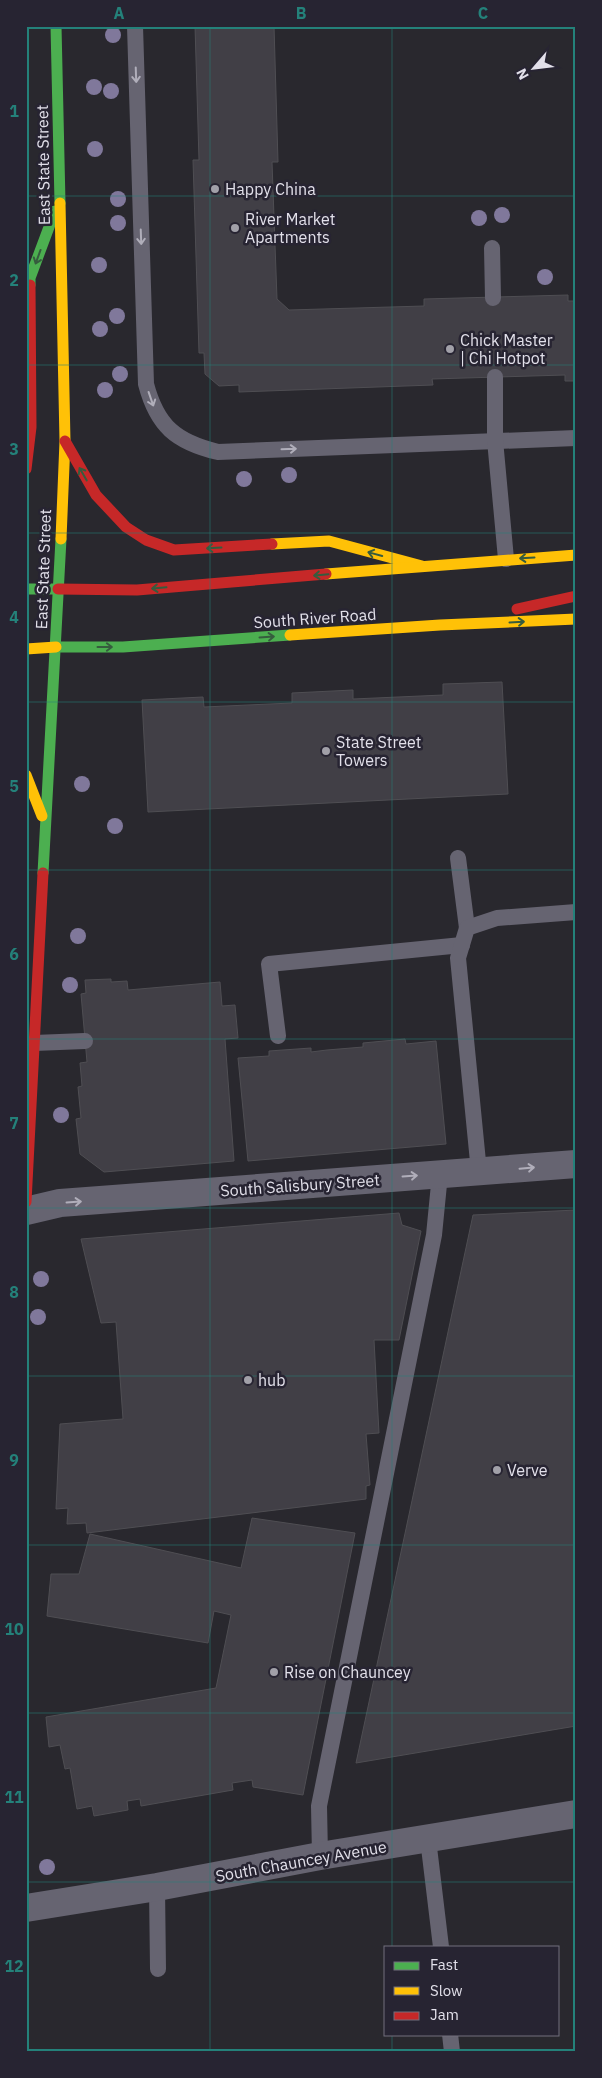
<svg xmlns="http://www.w3.org/2000/svg" width="602" height="2078" font-family="'IBM Plex Sans',sans-serif">
<rect width="100%" height="100%" fill="#29282e"/>
<!-- building -->
<g fill="#413f46" stroke="#4f4e53">
<polygon points="195,26 274,26 278,162 272,162 277,299 289,310 424,306 424,299 568,295 568,301 576,301 576,381 565,381 565,375 432,379 433,385 239,392 239,385 219,386 205,374 204,353 199,353 193,160 199,160"/>
<polygon points="502,682 508,794 148,812 142,700 203,697 204,707 292,703 292,693 353,690 353,699 443,695 443,684"/>
<polygon points="111,979 111,982 127,981 128,990 220,982 222,1006 235,1005 238,1038 225,1039 234,1161 104,1172 80,1154 76,1119 81,1118 78,1087 82,1086 80,1063 87,1062 81,994 86,993 85,980"/>
<polygon points="405,1039 406,1044 436,1041 446,1144 248,1161 238,1058 269,1056 269,1051 311,1048 311,1052 327,1050 363,1047 363,1043"/>
<polygon points="576,1210 576,1726 356,1763 473,1215"/>
<polygon points="399,1213 402,1225 421,1231 399,1340 374,1340 379,1433 366,1434 370,1485 366,1486 366,1499 87,1533 86,1523 67,1524 68,1508 56,1509 60,1424 123,1419 116,1322 101,1323 81,1239"/>
<polygon points="252,1518 355,1533 303,1795 253,1787 252,1780 232,1783 233,1790 141,1806 140,1799 127,1801 128,1810 94,1816 92,1806 77,1809 70,1768 65,1769 60,1745 49,1747 46,1717 216,1688 231,1615 214,1611 208,1643 47,1616 51,1574 79,1574 90,1534 241,1568"/>
</g>
<g fill="none" stroke-linecap="round" stroke-linejoin="round">
<!-- lane -->
<g stroke="#666471" stroke-width="16">
<path d="M135,26L146,384C157,426 176,442 218,452L576,438"/>
<polyline points="492,248 493,298"/>
<polyline points="495,377 495,440 506,559"/>
<polyline points="458,858 467,928"/>
<polyline points="278,1036 269,964 462,945"/>
<polyline points="34,1043 85,1041"/>
<polyline points="479,1172 458,958 467,928 497,918 576,912"/>
<polyline points="428,1839 441,1947"/>
<polyline points="320,1856 319,1806 434,1235 440,1174"/>
<polyline points="157,1887 158,1969"/>
<polyline points="450,2034 452,2052"/>
</g>
<!-- street -->
<g stroke="#666471" stroke-width="28">
<polyline points="26,1211 60,1203 576,1164"/>
<polyline points="26,1908 157,1887 320,1856 576,1814"/>
</g>
<!-- fast -->
<g stroke="#4caf50" stroke-width="11">
<polyline points="56,26 60,203"/>
<polyline points="30,285 30,278 55,211"/>
<polyline points="26,589 58,589"/>
<polyline points="56,647 123,647 290,635"/>
<polyline points="43,873 61,539"/>
</g>
<!-- slow -->
<g stroke="#ffc107" stroke-width="11">
<polyline points="60,203 65,441 61,539"/>
<polyline points="272,544 329,541 422,566"/>
<polyline points="326,574 576,555"/>
<polyline points="290,635 440,625 576,619"/>
<polyline points="26,649 56,647"/>
<polyline points="26,775 42,816"/>
</g>
<!-- jam -->
<g stroke="#c62828" stroke-width="11">
<polyline points="65,441 96,495 126,527 146,540 174,550 272,544"/>
<polyline points="26,469 31,427 30,285"/>
<polyline points="58,589 137,590 326,574"/>
<polyline points="517,609 576,596"/>
<polyline points="26,1202 43,873"/>
</g>
</g>
<!-- trees -->
<g fill="#80789b">
<circle cx="113" cy="35" r="8"/>
<circle cx="94" cy="87" r="8"/>
<circle cx="111" cy="91" r="8"/>
<circle cx="95" cy="149" r="8"/>
<circle cx="118" cy="199" r="8"/>
<circle cx="502" cy="215" r="8"/>
<circle cx="479" cy="218" r="8"/>
<circle cx="118" cy="223" r="8"/>
<circle cx="99" cy="265" r="8"/>
<circle cx="545" cy="277" r="8"/>
<circle cx="117" cy="316" r="8"/>
<circle cx="100" cy="329" r="8"/>
<circle cx="120" cy="374" r="8"/>
<circle cx="105" cy="390" r="8"/>
<circle cx="289" cy="475" r="8"/>
<circle cx="244" cy="479" r="8"/>
<circle cx="82" cy="784" r="8"/>
<circle cx="115" cy="826" r="8"/>
<circle cx="78" cy="936" r="8"/>
<circle cx="70" cy="985" r="8"/>
<circle cx="61" cy="1115" r="8"/>
<circle cx="41" cy="1279" r="8"/>
<circle cx="38" cy="1317" r="8"/>
<circle cx="47" cy="1867" r="8"/>
</g>
<!-- one-way arrows -->
<defs><path id="oneway-shaft" d="M-6 0H5M1.5-3L5.5 0L1.5 3" fill="none" stroke-width="1.6" stroke-linecap="round" stroke-linejoin="round" transform="scale(1.25)"/></defs>
<g stroke="#b0aeba">
<use href="#oneway-shaft" transform="translate(136 75) rotate(88)"/>
<use href="#oneway-shaft" transform="translate(141 237) rotate(88)"/>
<use href="#oneway-shaft" transform="translate(151 399) rotate(71)"/>
<use href="#oneway-shaft" transform="translate(289 449) rotate(-2)"/>
<use href="#oneway-shaft" transform="translate(527 1168) rotate(-5)"/>
<use href="#oneway-shaft" transform="translate(410 1176) rotate(-4)"/>
<use href="#oneway-shaft" transform="translate(74 1202) rotate(-4)"/>
</g>
<g stroke="#365c3e">
<use href="#oneway-shaft" transform="translate(38 257) rotate(110)"/>
<use href="#oneway-shaft" transform="translate(83 474) rotate(-120)"/>
<use href="#oneway-shaft" transform="translate(214 548) rotate(177)"/>
<use href="#oneway-shaft" transform="translate(375 554) rotate(-165)"/>
<use href="#oneway-shaft" transform="translate(527 558) rotate(177)"/>
<use href="#oneway-shaft" transform="translate(321 575) rotate(175)"/>
<use href="#oneway-shaft" transform="translate(159 588) rotate(175)"/>
<use href="#oneway-shaft" transform="translate(517 622) rotate(-3)"/>
<use href="#oneway-shaft" transform="translate(267 637) rotate(-4)"/>
<use href="#oneway-shaft" transform="translate(105 647)"/>
</g>
<!-- grid -->
<path fill="none" stroke="#24817a" stroke-width="1" stroke-opacity="0.55" d="M210,26V2052M392,26V1947M26,196H576M26,365H576M26,533H576M26,702H576M26,870H576M26,1039H576M26,1208H576M26,1376H576M26,1545H576M26,1713H576M26,1882H576M392,2034V2052"/>
<!-- markers -->
<g fill="#a1a0a8" stroke="#272432" stroke-width="2">
<circle cx="215" cy="189" r="5"/>
<circle cx="235" cy="228" r="5"/>
<circle cx="450" cy="349" r="5"/>
<circle cx="326" cy="751" r="5"/>
<circle cx="248" cy="1380" r="5"/>
<circle cx="497" cy="1470" r="5"/>
<circle cx="274" cy="1672" r="5"/>
</g>
<g text-anchor="middle" stroke-width="5" stroke-linejoin="round" paint-order="stroke">
<!-- street labels -->
<g font-size="16" fill="#e2e0ea" stroke="#272432">
<text transform="translate(43 165) rotate(-91)" y="6">East State Street</text>
<text transform="translate(43 569) rotate(-88)" y="6">East State Street</text>
<text transform="translate(315 618) rotate(-4)" y="6">South River Road</text>
<text transform="translate(300 1185) rotate(-4)" y="6">South Salisbury Street</text>
<text transform="translate(301 1861) rotate(-10)" y="6">South Chauncey Avenue</text>
</g>
<!-- poi labels -->
<g font-size="16" fill="#e2e0ea" stroke="#272432" text-anchor="start">
<text x="225" y="195">Happy China</text>
<text x="245" y="225">River Market<tspan x="245" dy="18">Apartments</tspan></text>
<text x="460" y="346">Chick Master<tspan x="460" dy="18">| Chi Hotpot</tspan></text>
<text x="336" y="748">State Street<tspan x="336" dy="18">Towers</tspan></text>
<text x="258" y="1386">hub</text>
<text x="507" y="1476">Verve</text>
<text x="284" y="1678">Rise on Chauncey</text>
</g>
</g>
<!-- border -->
<rect width="602" height="2078" fill="none" stroke="#272432" stroke-width="55"/>
<!-- legend -->
<rect x="384" y="1946" width="175" height="90" fill="#272432" stroke="#726f7c"/>
<rect x="394" y="1962" width="25" height="8" fill="#4caf50" stroke="#726f7c"/>
<text x="430" y="1970" font-size="15" fill="#e2e0ea">Fast</text>
<rect x="394" y="1987" width="25" height="8" fill="#ffc107" stroke="#726f7c"/>
<text x="430" y="1996" font-size="15" fill="#e2e0ea">Slow</text>
<rect x="394" y="2012" width="25" height="8" fill="#c62828" stroke="#726f7c"/>
<text x="430" y="2020" font-size="15" fill="#e2e0ea">Jam</text>
<!-- north arrow -->
<g transform="translate(534 68) rotate(242)" stroke="#272432" stroke-width="4" paint-order="stroke">
<path d="M0-4L9 19L0 12L-9 19Z" fill="#e2e0ea"/>
<text y="-8" font-size="14" font-weight="bold" text-anchor="middle" fill="#e2e0ea">N</text>
</g>
<rect x="28" y="28" width="546" height="2022" fill="none" stroke="#24817a" stroke-width="2"/>
<g font-size="16" text-anchor="middle" font-weight="bold" fill="#24817a">
<text x="119" y="19">A</text>
<text x="301" y="19">B</text>
<text x="483" y="19">C</text>
<text x="14" y="117">1</text>
<text x="14" y="286">2</text>
<text x="14" y="455">3</text>
<text x="14" y="623">4</text>
<text x="14" y="792">5</text>
<text x="14" y="960">6</text>
<text x="14" y="1129">7</text>
<text x="14" y="1298">8</text>
<text x="14" y="1466">9</text>
<text x="14" y="1635">10</text>
<text x="14" y="1803">11</text>
<text x="14" y="1972">12</text>
</g>
</svg>
